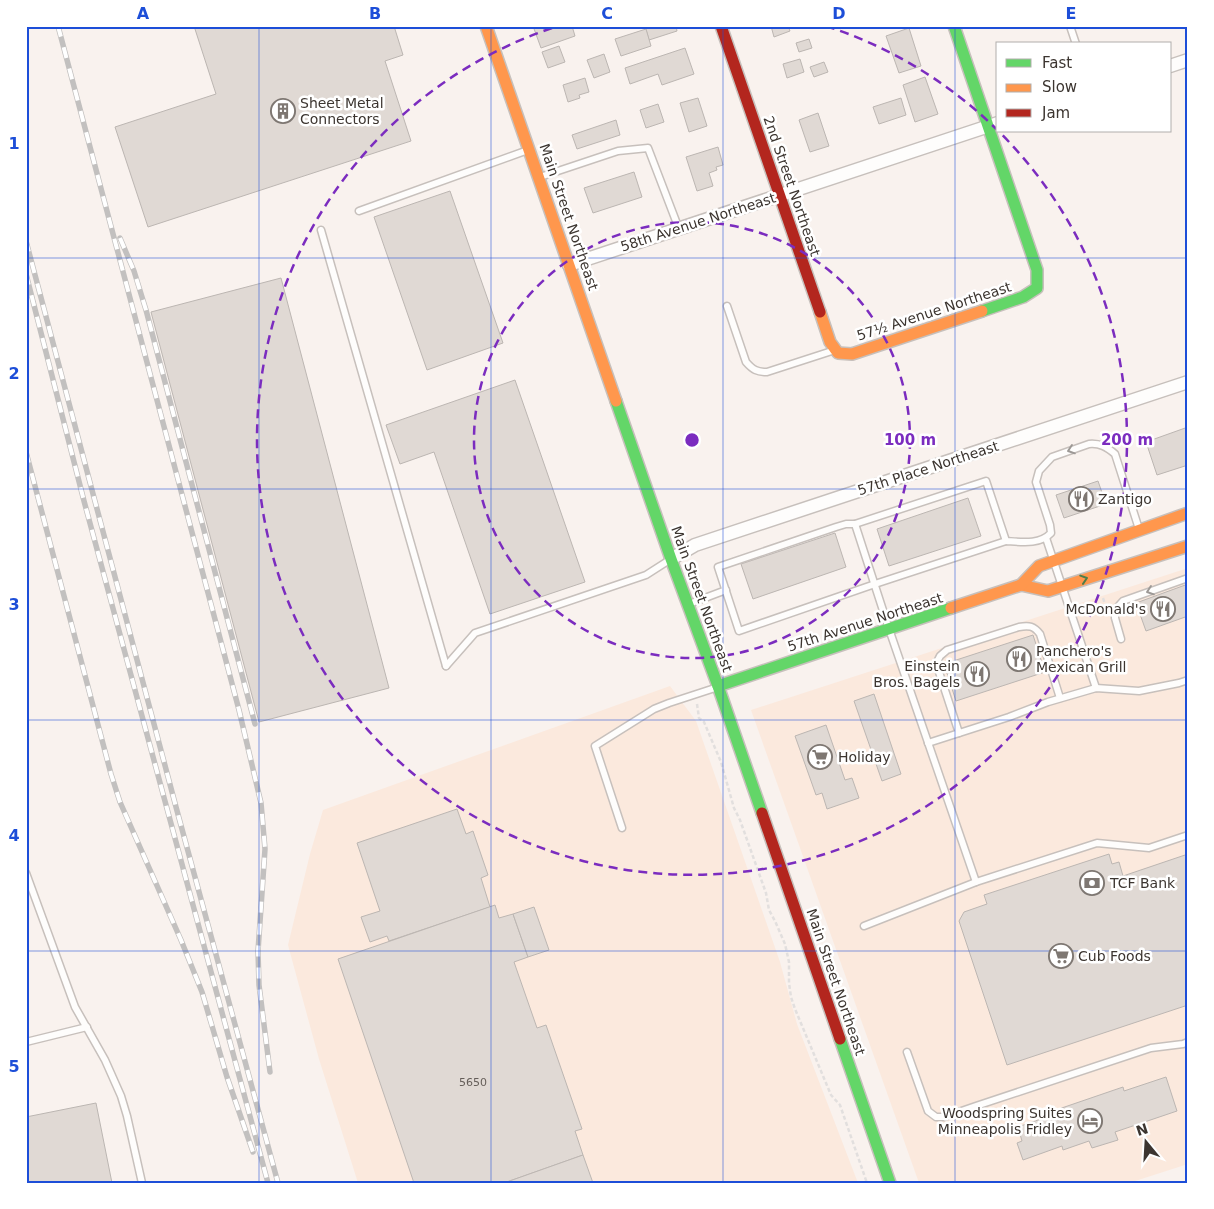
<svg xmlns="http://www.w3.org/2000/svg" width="1214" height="1209" font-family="'DejaVu Sans',sans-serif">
<rect width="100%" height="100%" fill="#f9f2ee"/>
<!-- built -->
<g fill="#fbe9dd">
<polygon points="1188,568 1188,1164 1129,1183 919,1183 751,710"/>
<polygon points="670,686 696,721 780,962 797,1024 858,1183 358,1183 319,1059 288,945 310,854 323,810"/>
</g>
<!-- building -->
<g fill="#e0d9d4" stroke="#bcb6b2">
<polygon points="194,26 394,26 403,55 385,61 411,141 148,227 115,127 216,94"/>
<polygon points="533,26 572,26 575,36 541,48"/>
<polygon points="645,26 676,26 677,31 649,40"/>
<polygon points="771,26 788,26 790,31 774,37"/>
<polygon points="909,28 921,66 899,73 886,36"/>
<polygon points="646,29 651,46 621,56 615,39"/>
<polygon points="809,39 812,48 799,52 796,43"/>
<polygon points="559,46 565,62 548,68 542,52"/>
<polygon points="685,48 694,74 662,85 658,74 630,84 625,68"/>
<polygon points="604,54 610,72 594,78 587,60"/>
<polygon points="800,59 804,72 787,78 783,64"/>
<polygon points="824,62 828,72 814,77 810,67"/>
<polygon points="925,77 938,114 915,122 903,85"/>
<polygon points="585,78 589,92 579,95 580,98 568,102 563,85"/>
<polygon points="698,98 707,126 689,132 680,103"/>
<polygon points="901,98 906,115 879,124 873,107"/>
<polygon points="658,104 664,122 646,128 640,110"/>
<polygon points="818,113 829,146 810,152 799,120"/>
<polygon points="616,120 620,135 577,149 572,135"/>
<polygon points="718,147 723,165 716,167 717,170 709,173 713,186 697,191 686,157"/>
<polygon points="634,172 642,197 593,213 584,188"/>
<polygon points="450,191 503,343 427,370 374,217"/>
<polygon points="281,278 389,688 259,722 151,312"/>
<polygon points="515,380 585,582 490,614 434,452 400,464 386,425"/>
<polygon points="1188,427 1188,465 1157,475 1146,442"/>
<polygon points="1098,481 1106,504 1064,518 1056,495"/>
<polygon points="968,498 981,536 889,566 877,529"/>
<polygon points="835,533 846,567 753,599 741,564"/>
<polygon points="1188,584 1188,616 1146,631 1136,603"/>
<polygon points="1033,635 1045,672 956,701 944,664"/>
<polygon points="874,694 901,774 882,781 854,701"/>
<polygon points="826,725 845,780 852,778 859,798 827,809 822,793 816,795 795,736"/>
<polygon points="457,809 466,834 473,831 488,875 481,878 490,907 389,941 387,936 370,942 361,917 380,911 357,843"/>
<polygon points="1109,854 1112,864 1119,862 1123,876 1188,854 1188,1005 1007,1065 959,921 964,912 987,904 984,895"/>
<polygon points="495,905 499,918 513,914 528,957 514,962 537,1028 546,1025 582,1129 575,1131 583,1155 504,1183 414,1183 338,959"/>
<polygon points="534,907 549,950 528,957 513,914"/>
<polygon points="1166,1077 1177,1111 1115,1132 1118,1140 1092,1148 1089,1141 1063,1150 1062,1146 1023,1160 1017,1143 1022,1141 1018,1127 1052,1115 1050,1112 1123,1087 1124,1091"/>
<polygon points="96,1103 112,1183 26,1183 26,1117"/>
<polygon points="583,1155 593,1183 504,1183"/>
</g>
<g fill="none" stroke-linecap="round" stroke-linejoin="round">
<defs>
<g id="lane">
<polyline points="1070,26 1076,44"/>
<polyline points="540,177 618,151 648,148 679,229"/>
<polyline points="359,211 528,150"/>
<polyline points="321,230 446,666"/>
<path d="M727,306L746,362C753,370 757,372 767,372L835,350"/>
<polygon points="986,481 1006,541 875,584 739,631 718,567 836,527 846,524 855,524"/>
<polyline points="855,524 889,629 976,882"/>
<polyline points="1046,538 1096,688"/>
<path d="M1006,541C1021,542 1040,545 1051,533L1050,525L1036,482L1039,471L1052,457L1089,444C1100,443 1107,447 1115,454L1139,529"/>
<polyline points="689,604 726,590"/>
<polyline points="1121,639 1115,618 1115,610 1123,601 1188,578"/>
<polyline points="446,666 475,633 646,575 671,559"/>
<path d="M959,733L939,672L937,662L940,656L947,650L1019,627C1029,625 1034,626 1040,634L1060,698"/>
<polyline points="928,743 1009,717 1048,702 1096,688 1139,691 1179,683 1188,680"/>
<polyline points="622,828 595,746 654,709 669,703 718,687"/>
<polyline points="26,873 75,1007 105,1060 121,1096 127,1116 142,1183"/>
<polyline points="864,926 976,882 1097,843 1149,848 1188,835"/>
<polyline points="26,1042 87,1027"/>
<polyline points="907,1052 928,1111 936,1117 944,1117 976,1106 1151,1048 1183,1044 1188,1042"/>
</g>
<g id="street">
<polyline points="1170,66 1188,60"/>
<polyline points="569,265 998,123"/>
<polyline points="671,559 695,545 1188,382"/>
</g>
<g id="fast">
<polyline points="954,26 1037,270 1037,288 1023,297 982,311"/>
<polyline points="616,401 671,559 718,686 762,813"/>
<polyline points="718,686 951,608"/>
<polyline points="840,1039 890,1183"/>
</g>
<g id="slow">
<polyline points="486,26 616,401"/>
<polyline points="820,312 830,342 838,353 852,354 982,311"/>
<polyline points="1021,585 1048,591 1188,546"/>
<polyline points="951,608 1021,585 1039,566 1188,513"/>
</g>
<g id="jam">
<polyline points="721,26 820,312"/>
<polyline points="762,813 840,1039"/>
</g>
</defs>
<!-- lane casing -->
<use href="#lane" stroke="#c7c0bc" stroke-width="9"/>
<!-- street casing -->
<use href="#street" stroke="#c7c0bc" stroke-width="15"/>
<!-- fast casing -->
<use href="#fast" stroke="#c7c0bc" stroke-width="14"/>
<!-- slow casing -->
<use href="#slow" stroke="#c7c0bc" stroke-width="14"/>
<!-- jam casing -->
<use href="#jam" stroke="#c7c0bc" stroke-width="14"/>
<!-- path -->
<g stroke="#e2dfde" stroke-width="2.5" stroke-dasharray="4 2.5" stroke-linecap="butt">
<polyline points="1103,598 1105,604 1107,605"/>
<polyline points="697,704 699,718 704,722 721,762 734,808 740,820 766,893 769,910 775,921 785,944 789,962 789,983 791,997 795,1009 831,1095 840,1105 867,1183"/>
</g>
<!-- lane -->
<use href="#lane" stroke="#fefdfc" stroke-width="6"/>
<!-- street -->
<use href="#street" stroke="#fefdfc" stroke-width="12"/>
<!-- fast -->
<use href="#fast" stroke="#63d668" stroke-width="11"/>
<!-- slow -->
<use href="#slow" stroke="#ff974d" stroke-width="11"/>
<!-- jam -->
<use href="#jam" stroke="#b3261e" stroke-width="11"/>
<defs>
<g id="rail">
<polyline points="58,26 239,710 261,803 265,849 258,951 259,985 270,1072"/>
<polyline points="120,238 134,271 146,310 255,724"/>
<polyline points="26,241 176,807 278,1183"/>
<polyline points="26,274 84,501 268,1183"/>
<polyline points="26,452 111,774 120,802 181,940 202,992 227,1077 253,1152"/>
</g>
</defs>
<!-- rail casing -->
<use href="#rail" stroke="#c2c0bf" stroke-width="5.5"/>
<!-- rail -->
<use href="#rail" stroke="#fff" stroke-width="4" stroke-dasharray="11" stroke-linecap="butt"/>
</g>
<!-- one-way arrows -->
<defs><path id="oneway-chevron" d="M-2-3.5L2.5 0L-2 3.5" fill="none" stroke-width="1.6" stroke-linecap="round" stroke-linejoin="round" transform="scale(1.25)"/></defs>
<g stroke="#9d9996">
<use href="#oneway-chevron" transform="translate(1071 450) rotate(161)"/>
<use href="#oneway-chevron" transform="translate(1150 591) rotate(161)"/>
</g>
<use stroke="#4e7d49" href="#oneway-chevron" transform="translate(1084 579) rotate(-18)"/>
<!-- grid -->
<path fill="none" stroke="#1d4ed8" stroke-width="1" stroke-opacity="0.55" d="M259,26V1183M491,26V1183M723,26V1183M955,26V1183M26,258H1188M26,489H1188M26,720H1188M26,951H1188"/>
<!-- distance rings -->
<g fill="none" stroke="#7b2cbf" stroke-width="2.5" stroke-dasharray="9 6">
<circle cx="692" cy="440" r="218"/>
<path d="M826 26A435 435 0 1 1 558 26"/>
</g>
<!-- icons -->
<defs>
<symbol id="building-ring" viewBox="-11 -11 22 22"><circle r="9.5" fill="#fff" stroke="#7e7772" stroke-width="1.5"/><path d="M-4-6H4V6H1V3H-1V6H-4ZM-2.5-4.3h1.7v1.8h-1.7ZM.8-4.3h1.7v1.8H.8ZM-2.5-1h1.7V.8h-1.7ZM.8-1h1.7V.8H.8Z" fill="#7e7772"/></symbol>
<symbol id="restaurant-ring" viewBox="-11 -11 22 22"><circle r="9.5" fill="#fff" stroke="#7e7772" stroke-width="1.5"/><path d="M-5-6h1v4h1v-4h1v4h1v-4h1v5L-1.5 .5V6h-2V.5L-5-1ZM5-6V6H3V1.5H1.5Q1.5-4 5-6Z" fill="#7e7772"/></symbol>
<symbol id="supermarket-ring" viewBox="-11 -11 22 22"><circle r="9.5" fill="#fff" stroke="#7e7772" stroke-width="1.5"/><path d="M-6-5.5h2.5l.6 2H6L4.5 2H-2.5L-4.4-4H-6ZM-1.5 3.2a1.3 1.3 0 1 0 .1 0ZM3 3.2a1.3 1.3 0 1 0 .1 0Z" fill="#7e7772"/></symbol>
<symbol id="bank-ring" viewBox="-11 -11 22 22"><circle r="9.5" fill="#fff" stroke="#7e7772" stroke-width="1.5"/><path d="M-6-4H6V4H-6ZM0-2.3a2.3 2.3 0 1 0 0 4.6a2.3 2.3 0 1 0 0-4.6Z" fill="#7e7772"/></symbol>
<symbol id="hotel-ring" viewBox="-11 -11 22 22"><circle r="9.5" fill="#fff" stroke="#7e7772" stroke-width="1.5"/><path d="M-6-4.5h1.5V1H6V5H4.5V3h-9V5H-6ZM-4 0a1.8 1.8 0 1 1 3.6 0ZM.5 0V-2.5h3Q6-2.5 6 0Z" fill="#7e7772"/></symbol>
</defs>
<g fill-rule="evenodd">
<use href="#building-ring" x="269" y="97" width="28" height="28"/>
<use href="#restaurant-ring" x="1067" y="485" width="28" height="28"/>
<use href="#restaurant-ring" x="1149" y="595" width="28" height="28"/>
<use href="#restaurant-ring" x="1005" y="645" width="28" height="28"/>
<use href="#restaurant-ring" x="963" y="660" width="28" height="28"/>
<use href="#supermarket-ring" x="806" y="743" width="28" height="28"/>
<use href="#bank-ring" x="1078" y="869" width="28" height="28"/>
<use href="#supermarket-ring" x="1047" y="942" width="28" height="28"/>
<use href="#hotel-ring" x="1076" y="1107" width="28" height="28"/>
</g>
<g text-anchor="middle" stroke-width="5" stroke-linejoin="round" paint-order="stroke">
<!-- number labels -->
<g font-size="11" fill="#655e59">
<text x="473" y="1086">5650</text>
</g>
<!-- poi labels -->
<g font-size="14" fill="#3c3530" stroke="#fff" text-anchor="start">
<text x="300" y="108">Sheet Metal<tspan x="300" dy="16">Connectors</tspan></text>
<text x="1098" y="504">Zantigo</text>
<text x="1146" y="614" text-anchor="end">McDonald's</text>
<text x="1036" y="656">Panchero's<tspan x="1036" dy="16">Mexican Grill</tspan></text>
<text x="960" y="671" text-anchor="end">Einstein<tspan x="960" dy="16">Bros. Bagels</tspan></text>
<text x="838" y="762">Holiday</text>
<text x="1110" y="888">TCF Bank</text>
<text x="1078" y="961">Cub Foods</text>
<text x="1072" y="1118" text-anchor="end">Woodspring Suites<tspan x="1072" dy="16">Minneapolis Fridley</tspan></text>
</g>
<!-- street labels -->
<g font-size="14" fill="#3c3530" stroke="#fff">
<text transform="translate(792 186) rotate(71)" y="5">2nd Street Northeast</text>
<text transform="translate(569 217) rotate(71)" y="5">Main Street Northeast</text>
<text transform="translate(698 222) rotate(-18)" y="5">58th Avenue Northeast</text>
<text transform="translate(934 311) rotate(-18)" y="5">57½ Avenue Northeast</text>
<text transform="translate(928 468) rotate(-18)" y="5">57th Place Northeast</text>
<text transform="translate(702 599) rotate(70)" y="5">Main Street Northeast</text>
<text transform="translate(865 622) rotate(-18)" y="5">57th Avenue Northeast</text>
<text transform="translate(836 982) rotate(71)" y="5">Main Street Northeast</text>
</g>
</g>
<circle cx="692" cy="440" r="8" fill="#7b2cbf" stroke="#fff" stroke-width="2.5"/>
<g font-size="15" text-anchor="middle" font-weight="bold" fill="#7b2cbf" stroke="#fff" stroke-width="5" stroke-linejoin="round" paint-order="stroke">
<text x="910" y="445">100 m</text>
<text x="1127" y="445">200 m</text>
</g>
<!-- border -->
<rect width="1214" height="1209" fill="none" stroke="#ffffff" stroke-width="55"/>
<!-- legend -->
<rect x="996" y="42" width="175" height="90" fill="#ffffff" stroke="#b1aeac"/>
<rect x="1006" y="59" width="25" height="8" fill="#63d668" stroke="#b1aeac"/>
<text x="1042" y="68" font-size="15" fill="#3c3530">Fast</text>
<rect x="1006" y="84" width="25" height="8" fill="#ff974d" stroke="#b1aeac"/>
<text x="1042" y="92" font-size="15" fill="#3c3530">Slow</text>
<rect x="1006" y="109" width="25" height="8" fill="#b3261e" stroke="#b1aeac"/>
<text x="1042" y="118" font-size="15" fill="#3c3530">Jam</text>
<!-- north arrow -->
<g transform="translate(1146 1142) rotate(342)" stroke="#ffffff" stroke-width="4" paint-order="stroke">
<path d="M0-4L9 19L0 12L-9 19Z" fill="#3c3530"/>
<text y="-8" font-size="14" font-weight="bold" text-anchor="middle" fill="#3c3530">N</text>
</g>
<rect x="28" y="28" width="1158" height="1154" fill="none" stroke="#1d4ed8" stroke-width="2"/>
<g font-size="16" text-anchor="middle" font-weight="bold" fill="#1d4ed8">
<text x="143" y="19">A</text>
<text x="375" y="19">B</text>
<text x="607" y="19">C</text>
<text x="839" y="19">D</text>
<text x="1071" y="19">E</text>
<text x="14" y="149">1</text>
<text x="14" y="379">2</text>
<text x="14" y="610">3</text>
<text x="14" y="841">4</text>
<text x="14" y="1072">5</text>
</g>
</svg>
